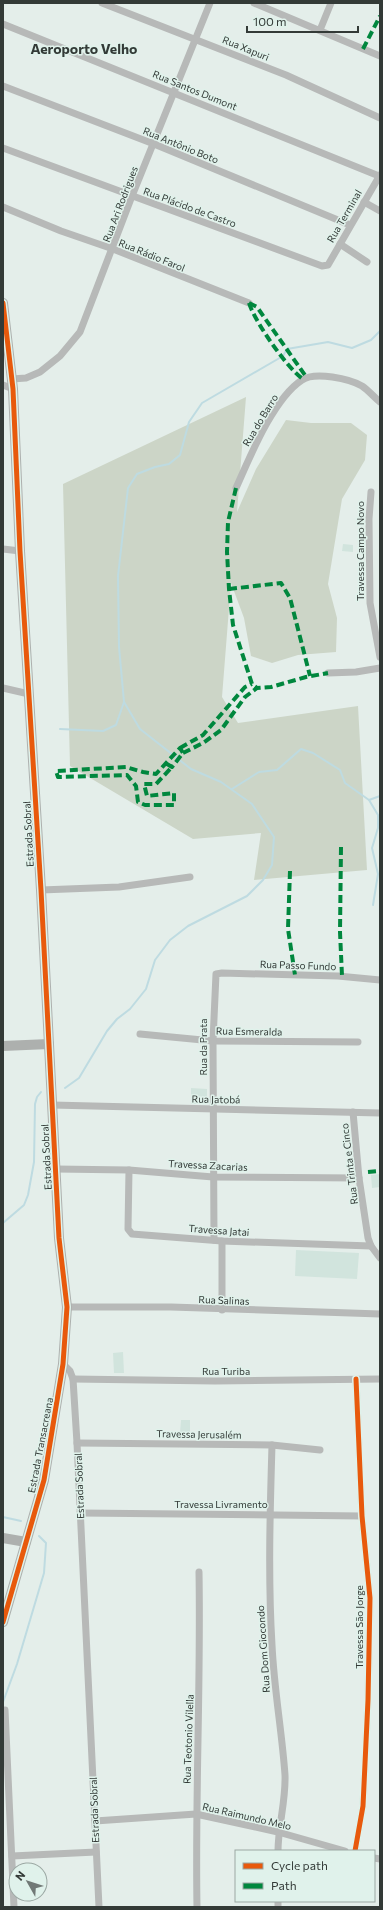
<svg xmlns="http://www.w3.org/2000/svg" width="383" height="1910" font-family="Commissioner,sans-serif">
<rect width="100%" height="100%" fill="#e4eeea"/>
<!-- built -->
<g fill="#d1e4dd">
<polygon points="343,544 353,545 353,552 342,551"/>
<polygon points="191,1088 207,1089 207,1104 191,1104"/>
<polygon points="380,1174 380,1187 372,1188 371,1175"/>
<polygon points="296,1250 359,1253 357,1279 295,1276"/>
<polygon points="123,1352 124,1373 114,1373 113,1353"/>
<polygon points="181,1420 190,1420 190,1434 180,1433"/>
</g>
<!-- green -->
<polygon fill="#ccd5c7" points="246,397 237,512 256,469 286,420 311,423 351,423 367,435 365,460 342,499 328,584 337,618 336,652 298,655 272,663 251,656 244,618 231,583 222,697 238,723 358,706 367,870 254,880 261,833 193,839 70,766 63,484"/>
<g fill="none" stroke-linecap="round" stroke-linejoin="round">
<!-- stream -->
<g stroke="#bedbe1" stroke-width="2">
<polyline points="60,729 103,731 116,725 124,702"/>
<polyline points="232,789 259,772 277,770 301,749 313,753 340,770 345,783 369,800 378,815 378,828 372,848 378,874 373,905"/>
<polyline points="369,800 380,796"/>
<polyline points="65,1088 79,1078 107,1031 117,1019 130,1009 146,989 155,960 170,940 188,926 247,896 263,880 272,865 274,837 252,804 221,782 191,769 140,729 124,702 119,647 118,576 128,488 137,474 155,467 169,464 180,455 189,422 202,403 283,356 287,349 328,342 352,348 371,340 380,331"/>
<polyline points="3,1223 24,1205 28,1195 34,1162 35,1104 37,1097 41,1092"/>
<polyline points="3,1517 21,1521"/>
<polyline points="3,1702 17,1664 44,1573 46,1543 39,1536"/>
</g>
<!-- street -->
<g stroke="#b7b9b8" stroke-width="7">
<polyline points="102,3 286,75 380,118"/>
<polyline points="254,3 380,56"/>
<polyline points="3,24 379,176"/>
<polyline points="320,30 331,3"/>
<polyline points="3,86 154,144 350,225"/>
<polyline points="3,148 322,266 328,265 380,175"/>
<polyline points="364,202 380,211"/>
<polyline points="3,207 61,231 113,249 249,303"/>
<polyline points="340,244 367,262"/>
<polyline points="12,379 26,378 40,372 60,356 80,332 132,196 210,3"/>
<polyline points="3,385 13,389"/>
<path d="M236,488C250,457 273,399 302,380C315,371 350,379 362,386C368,390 374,397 380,402"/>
<polyline points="371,492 369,519 370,603 380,657"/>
<polyline points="3,549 20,551"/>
<polyline points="328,673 356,672 380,668"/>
<polyline points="3,688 29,694"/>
<polyline points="41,890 119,887 190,877"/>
<polyline points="140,1034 213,1041 358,1042"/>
<polyline points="52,1105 380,1113"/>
<polyline points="353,1112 359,1178 368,1238 371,1246 380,1258"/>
<polyline points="56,1169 129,1170 213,1177 359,1178"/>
<polyline points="129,1170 128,1229 132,1234 222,1241 371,1246"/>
<polyline points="214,1240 213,1041 216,974 222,973 338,976 380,980"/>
<polyline points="67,1307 171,1307 380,1314"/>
<polyline points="222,1310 222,1241"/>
<polyline points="63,1364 70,1371 73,1379 77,1443 99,1907"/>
<polyline points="73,1379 215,1381 380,1379"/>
<polyline points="77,1443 272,1445 320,1450"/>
<path d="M272,1445C270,1512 268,1579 272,1645C274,1689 282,1732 285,1775C286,1801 278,1826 278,1851"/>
<polyline points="80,1513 362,1516"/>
<polyline points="5,1710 14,1907"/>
<polyline points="95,1821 196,1814 278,1832 345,1851"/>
<polyline points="355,1851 363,1806 368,1700 370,1598 362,1516 356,1379"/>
<polyline points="12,1856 96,1852"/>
<polyline points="374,1858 380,1859"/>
<path d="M197,1907C195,1795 201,1684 199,1572"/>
<polyline points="278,1907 278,1901"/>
</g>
<!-- secondary -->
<g stroke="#adb0ae" stroke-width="10">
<polyline points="3,303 13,389 20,551 41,890 59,1238 67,1307 63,1364 44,1480 3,1622"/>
<polyline points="3,1046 49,1044"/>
<polyline points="3,1538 26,1542"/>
</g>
<!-- quiet -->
<g stroke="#00873e" stroke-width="4" stroke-dasharray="8 4" stroke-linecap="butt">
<polyline points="363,49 380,16"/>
<polyline points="249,303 257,307 307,378"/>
<path d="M249,303C255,322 287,368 303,379"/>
<polyline points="236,488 228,522 227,552 229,589 233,625 252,684 257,688"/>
<polyline points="229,589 281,583 290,598 310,676"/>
<polyline points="180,748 203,735 245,687 252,684"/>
<polyline points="183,753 203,743 221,730 245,697 257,688 271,687 306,677 328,673"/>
<polyline points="167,764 172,767 183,753 180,748 156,774 143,772 126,767 56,771 58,777 127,775 136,786 138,802 145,805 174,805 174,793 147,796 144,784 156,784 172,767"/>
<polyline points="341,847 340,932 342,976"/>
<polyline points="290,871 288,929 295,975"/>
<polyline points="368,1172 380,1171"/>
</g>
<defs>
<g id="cycleway">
<polyline points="3,303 13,389 20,551 41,890 59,1238 67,1307 63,1364 44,1480 3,1622"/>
<polyline points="355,1851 363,1806 368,1700 370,1598 362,1516 356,1379"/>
</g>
</defs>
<!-- cycleway casing -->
<use href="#cycleway" stroke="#e0f2eb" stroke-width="8"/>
<!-- cycleway -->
<use href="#cycleway" stroke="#e8590c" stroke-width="5"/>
</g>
<g text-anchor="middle" stroke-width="3" stroke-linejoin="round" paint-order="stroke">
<!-- street labels -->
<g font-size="10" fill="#333a37" stroke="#e0f2eb">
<text transform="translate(246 48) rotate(22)" y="4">Rua Xapuri</text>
<text transform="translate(195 90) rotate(22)" y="4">Rua Santos Dumont</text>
<text transform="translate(181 145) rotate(22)" y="4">Rua Antônio Boto</text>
<text transform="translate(120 204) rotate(-69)" y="4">Rua Ari Rodrigues</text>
<text transform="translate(190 207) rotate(20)" y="4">Rua Plácido de Castro</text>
<text transform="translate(344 216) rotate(-60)" y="4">Rua Terminal</text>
<text transform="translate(152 255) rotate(22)" y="4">Rua Rádio Farol</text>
<text transform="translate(260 420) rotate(-59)" y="4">Rua do Barro</text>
<text transform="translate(360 551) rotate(-90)" y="4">Travessa Campo Novo</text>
<text transform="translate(28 834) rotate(-93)" y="4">Estrada Sobral</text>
<text transform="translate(298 965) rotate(2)" y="4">Rua Passo Fundo</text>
<text transform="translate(249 1031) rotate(1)" y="4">Rua Esmeralda</text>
<text transform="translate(203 1047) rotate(-90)" y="4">Rua da Prata</text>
<text transform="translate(216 1099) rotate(1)" y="4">Rua Jatobá</text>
<text transform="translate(46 1157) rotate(-93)" y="4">Estrada Sobral</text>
<text transform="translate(349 1164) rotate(-97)" y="4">Rua Trinta e Cinco</text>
<text transform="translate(208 1165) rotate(3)" y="4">Travessa Zacarias</text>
<text transform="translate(219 1230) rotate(4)" y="4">Travessa Jatai</text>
<text transform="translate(224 1300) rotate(2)" y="4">Rua Salinas</text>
<text x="226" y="1375">Rua Turiba</text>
<text transform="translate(199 1434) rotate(1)" y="4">Travessa Jerusalém</text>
<text transform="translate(40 1445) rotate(-79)" y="4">Estrada Transacreana</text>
<text transform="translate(79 1486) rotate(-92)" y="4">Estrada Sobral</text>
<text x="221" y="1508">Travessa Livramento</text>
<text transform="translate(359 1627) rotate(-90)" y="4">Travessa São Jorge</text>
<text transform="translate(263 1649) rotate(-94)" y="4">Rua Dom Giocondo</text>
<text transform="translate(188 1739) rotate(-88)" y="4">Rua Teotonio Vilella</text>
<text transform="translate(94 1810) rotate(-92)" y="4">Estrada Sobral</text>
<text transform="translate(247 1816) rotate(13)" y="4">Rua Raimundo Melo</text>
</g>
<!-- district labels -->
<g font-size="14" font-weight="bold" fill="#333a37" stroke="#e0f2eb">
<text x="84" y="54">Aeroporto Velho</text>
</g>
</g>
<!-- border -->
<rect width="383" height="1910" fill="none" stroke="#333a37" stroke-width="8"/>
<!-- legend -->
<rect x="235" y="1850" width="140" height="52" fill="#e0f2eb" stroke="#9ba8a3"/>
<rect x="243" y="1863" width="20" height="6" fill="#e8590c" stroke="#9ba8a3"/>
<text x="271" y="1870" font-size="12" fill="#333a37">Cycle path</text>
<rect x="243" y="1883" width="20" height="6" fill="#00873e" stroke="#9ba8a3"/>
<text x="271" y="1890" font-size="12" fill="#333a37">Path</text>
<!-- north arrow -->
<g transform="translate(28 1882) rotate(309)"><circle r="19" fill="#e0f2eb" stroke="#9ba8a3"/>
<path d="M0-3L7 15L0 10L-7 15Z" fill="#717976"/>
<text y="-6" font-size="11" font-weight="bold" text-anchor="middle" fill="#333a37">N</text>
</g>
<!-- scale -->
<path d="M247 26v6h111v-6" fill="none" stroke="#333a37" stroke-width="2"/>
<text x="253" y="26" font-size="12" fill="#333a37" stroke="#e0f2eb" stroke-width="3" paint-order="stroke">100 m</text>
</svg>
